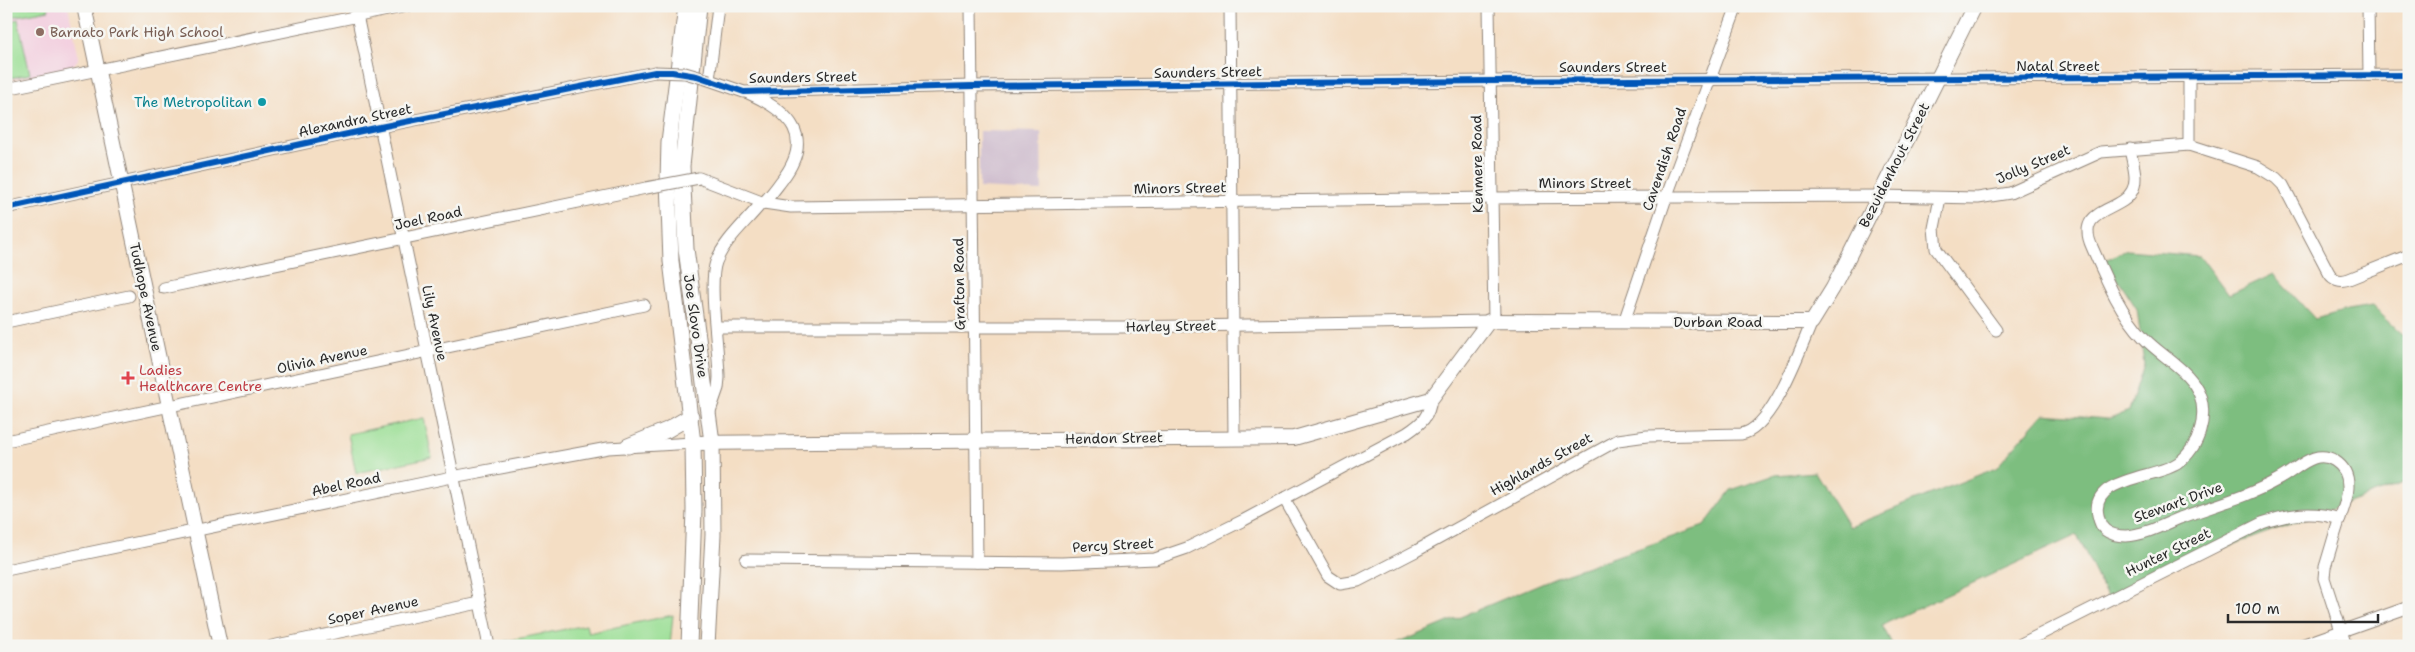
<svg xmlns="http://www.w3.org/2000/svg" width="2415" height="652" font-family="'Shantell Sans',sans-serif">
<rect width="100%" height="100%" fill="#f6f6f2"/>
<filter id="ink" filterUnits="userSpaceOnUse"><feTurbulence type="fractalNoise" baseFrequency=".02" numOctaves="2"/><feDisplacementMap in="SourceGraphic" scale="10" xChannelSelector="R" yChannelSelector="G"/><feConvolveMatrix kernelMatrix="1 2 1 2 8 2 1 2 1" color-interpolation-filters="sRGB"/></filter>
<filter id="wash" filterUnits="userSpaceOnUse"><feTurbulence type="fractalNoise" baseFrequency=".0096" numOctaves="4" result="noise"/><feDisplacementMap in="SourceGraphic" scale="20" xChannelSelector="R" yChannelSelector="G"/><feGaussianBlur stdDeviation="1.12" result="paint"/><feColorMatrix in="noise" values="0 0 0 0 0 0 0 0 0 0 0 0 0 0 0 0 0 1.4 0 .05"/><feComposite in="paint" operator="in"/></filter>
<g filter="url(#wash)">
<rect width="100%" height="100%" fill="#f4dec4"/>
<!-- built -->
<polygon fill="#f3cfdf" points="6,6 68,6 79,58 72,67 6,81"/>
<!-- industrial -->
<polygon fill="#cfbdce" points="979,131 1041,132 1042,191 979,188"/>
<!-- green -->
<g fill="#9cdf96" stroke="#648560">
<polygon points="6,6 48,6 49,10 6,18"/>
<polygon points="18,19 30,74 6,79 6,22"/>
<polygon points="424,418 432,457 356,473 348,434"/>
<polygon points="673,615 670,646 501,646 501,642 586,625 588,633"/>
</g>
<!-- forest -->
<polygon fill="#7dbe7f" stroke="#547455" points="2127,250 2200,256 2229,295 2274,274 2315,319 2347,310 2372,306 2409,340 2409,481 2161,571 2109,601 2077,535 1882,625 1893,646 1391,646 1556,577 1704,526 1731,490 1775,475 1815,472 1849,527 1996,468 2043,414 2108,419 2129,411 2144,364 2137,309 2105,260"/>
</g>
<g filter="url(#ink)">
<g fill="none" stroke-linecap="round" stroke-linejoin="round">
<defs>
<g id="minor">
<polyline points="355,6 489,646"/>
<polyline points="718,6 709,80 744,92 972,86 1491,81 2409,75"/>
<polyline points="971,6 977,562"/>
<polyline points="1230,6 1234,437"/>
<polyline points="1489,6 1494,321"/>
<polyline points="2368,6 2369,75"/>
<polyline points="2189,77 2189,145"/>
<polyline points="6,89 407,6"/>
<path d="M2130,149C2132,162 2139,179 2132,191C2121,213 2074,208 2092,247C2106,279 2120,313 2144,338C2160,355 2186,368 2197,389C2204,401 2204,418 2200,431C2197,443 2188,456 2178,463C2158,478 2089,477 2098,515C2099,520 2101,527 2105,530C2110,534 2119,536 2126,536C2144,535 2163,525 2180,518C2212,506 2247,497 2277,480C2290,474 2301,462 2314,458C2321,456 2329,457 2335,461C2357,475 2346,502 2339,521C2334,536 2330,551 2325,567L2324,578L2346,646"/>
<path d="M699,178L764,203L791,207L1492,198L1879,196L1978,198L2010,193L2101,152L2189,145L2258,167L2276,178L2283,185L2329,273C2333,280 2341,282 2349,279L2409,255"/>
<polyline points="1940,198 1934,228 1936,249 1996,330"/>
<polyline points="6,208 380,127 655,72"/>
<polyline points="164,288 646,188"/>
<polyline points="6,322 129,296"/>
<polyline points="1624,322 1666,198 1737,6"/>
<polyline points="717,327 1123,327 1489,321"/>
<path d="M709,414L718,388L719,378C719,351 708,284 716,262C724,241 745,223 759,206C768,200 775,189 782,180C815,137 791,112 748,93"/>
<polyline points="6,441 644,305"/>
<path d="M1284,498L1328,576L1340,584L1358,581L1416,551L1618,440L1647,436L1741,434C1772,430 1800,349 1812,322"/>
<path d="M746,560L1062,563L1155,559L1187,548L1244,520L1407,433C1422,423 1429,417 1431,399"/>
<polyline points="6,570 452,477 608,448 693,443"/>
<polyline points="272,646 479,603"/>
<path d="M2017,646L2262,523C2289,514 2312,510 2340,519"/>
<polyline points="2299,646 2409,607"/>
</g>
<g id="tertiary">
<polyline points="84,6 220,646"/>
<polyline points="693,443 1294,438 1431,399 1489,321 1812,322 1833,288 1974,6"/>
</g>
<g id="secondary">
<polyline points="686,6 669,142 668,181 671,261 693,443 694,510 689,646"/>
<polyline points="699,6 682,166 686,249 712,442 713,535 707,646"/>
<polyline points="628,446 667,430 691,416"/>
</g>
</defs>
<!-- minor casing -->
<use href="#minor" stroke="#908478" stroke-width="13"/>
<!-- tertiary casing -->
<use href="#tertiary" stroke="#908478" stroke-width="16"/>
<!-- secondary casing -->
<use href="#secondary" stroke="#908478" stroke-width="17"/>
<!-- minor -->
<use href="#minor" stroke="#fff" stroke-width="11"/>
<!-- tertiary -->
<use href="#tertiary" stroke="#fff" stroke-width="14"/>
<!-- secondary -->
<use href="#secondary" stroke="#fff" stroke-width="15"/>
<defs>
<g id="minor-bridge">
<polyline points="655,72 685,73 709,80"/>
<polyline points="646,188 699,178"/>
</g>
</defs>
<!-- minor-bridge casing -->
<use href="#minor-bridge" stroke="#908478" stroke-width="13" stroke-linecap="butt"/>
<!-- minor-bridge -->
<use href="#minor-bridge" stroke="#fff" stroke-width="11"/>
<defs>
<polyline id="cycleway" points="6,208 380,127 655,72 672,72 697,76 744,92 972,86 1491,81 2409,75"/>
</defs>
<!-- cycleway casing -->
<use href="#cycleway" stroke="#f6f6f2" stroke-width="9"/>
<!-- cycleway -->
<use href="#cycleway" stroke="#0057b8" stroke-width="6"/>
</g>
</g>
<!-- markers -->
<circle fill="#8d6e63" stroke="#f6f6f2" stroke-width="2" cx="40" cy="32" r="5"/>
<circle fill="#0f9aa8" stroke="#f6f6f2" stroke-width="2" cx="262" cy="102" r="5"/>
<path fill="#e0444e" stroke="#f6f6f2" stroke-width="2" d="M125.5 370.5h5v5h5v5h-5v5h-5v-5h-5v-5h5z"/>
<g text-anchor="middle" stroke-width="5" stroke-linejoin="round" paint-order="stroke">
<!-- education labels -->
<g font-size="14" fill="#785e54" stroke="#f6f6f2" text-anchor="start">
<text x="50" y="37">Barnato Park High School</text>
</g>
<!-- street labels -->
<g font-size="14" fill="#2b2b2b" stroke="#f6f6f2">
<text x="2058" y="71">Natal Street</text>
<text x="1613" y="72">Saunders Street</text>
<text transform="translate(1208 72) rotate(-1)" y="5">Saunders Street</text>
<text transform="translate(803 77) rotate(-1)" y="5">Saunders Street</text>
<text transform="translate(355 120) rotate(-12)" y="5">Alexandra Street</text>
<text transform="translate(1664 159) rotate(-71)" y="5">Cavendish Road</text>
<text transform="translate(1477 164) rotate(-91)" y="5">Kenmere Road</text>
<text transform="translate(2033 164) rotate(-23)" y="5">Jolly Street</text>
<text transform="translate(1894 165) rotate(-63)" y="5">Bezuidenhout Street</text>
<text x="1585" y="188">Minors Street</text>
<text transform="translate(1180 188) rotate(-1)" y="5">Minors Street</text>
<text transform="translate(428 218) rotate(-12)" y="5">Joel Road</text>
<text transform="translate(959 284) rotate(-91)" y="5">Grafton Road</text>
<text transform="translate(146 297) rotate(78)" y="5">Tudhope Avenue</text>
<text x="1718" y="327">Durban Road</text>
<text transform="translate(435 323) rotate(78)" y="5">Lily Avenue</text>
<text transform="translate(696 326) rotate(82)" y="5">Joe Slovo Drive</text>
<text transform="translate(1171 326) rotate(-1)" y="5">Harley Street</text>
<text transform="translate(322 359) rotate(-12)" y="5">Olivia Avenue</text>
<text transform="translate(1114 438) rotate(-1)" y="5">Hendon Street</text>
<text transform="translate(1541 464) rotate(-29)" y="5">Highlands Street</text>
<text transform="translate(346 484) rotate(-12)" y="5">Abel Road</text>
<text transform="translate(2178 502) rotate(-20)" y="5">Stewart Drive</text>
<text transform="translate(1113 545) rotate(-3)" y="5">Percy Street</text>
<text transform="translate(2168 552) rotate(-26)" y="5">Hunter Street</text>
<text transform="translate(373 610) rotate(-12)" y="5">Soper Avenue</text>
</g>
<!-- culture labels -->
<g font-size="14" fill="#0d838f" stroke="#f6f6f2" text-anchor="end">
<text x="252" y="107">The Metropolitan</text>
</g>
<!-- health labels -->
<g font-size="14" fill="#be3a42" stroke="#f6f6f2" text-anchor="start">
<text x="139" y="375">Ladies<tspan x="139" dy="16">Healthcare Centre</tspan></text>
</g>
</g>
<!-- margin -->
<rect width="2415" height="652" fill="none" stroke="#f6f6f2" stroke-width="25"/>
<!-- scale -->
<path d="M2228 614v8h150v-8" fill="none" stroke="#2b2b2b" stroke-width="2.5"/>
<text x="2235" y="614" font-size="15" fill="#2b2b2b" stroke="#f6f6f2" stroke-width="4" paint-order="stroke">100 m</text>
</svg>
